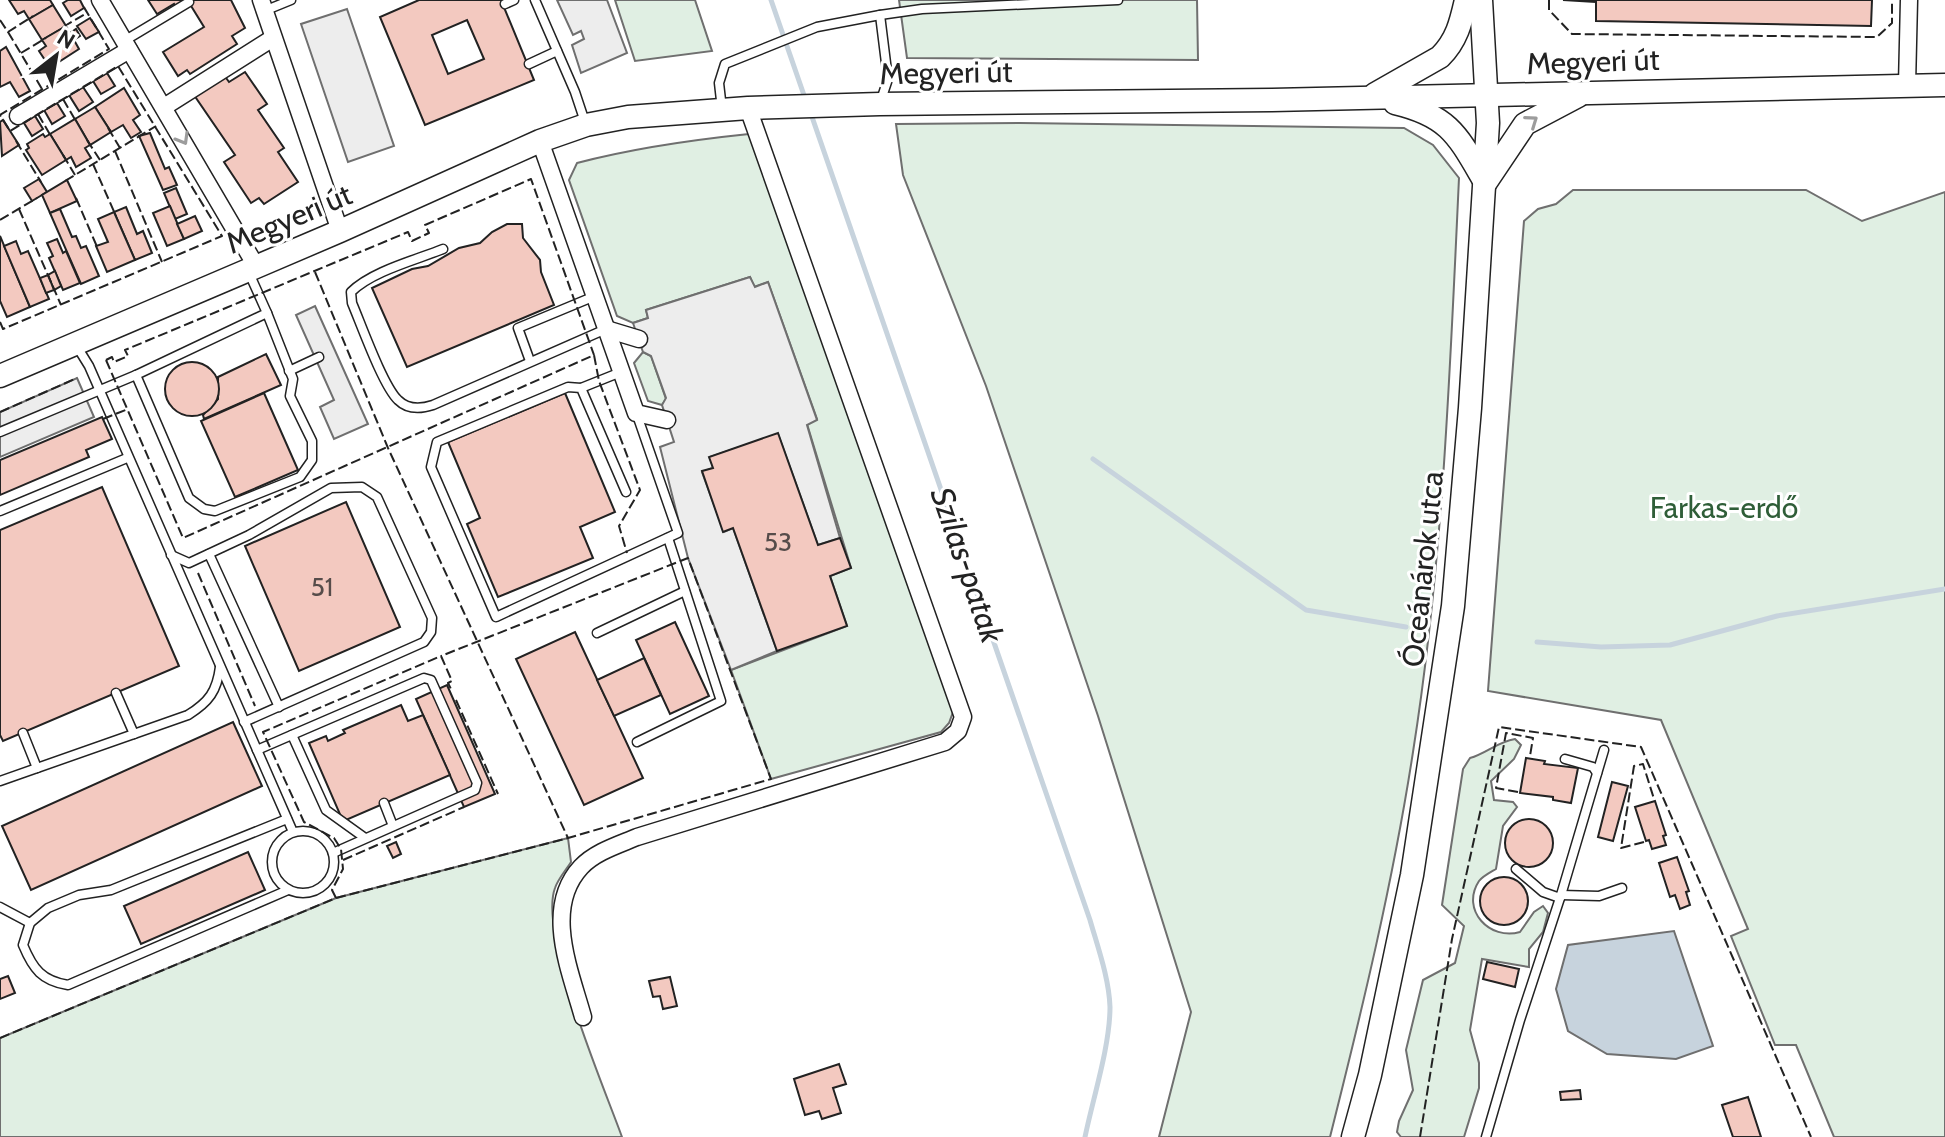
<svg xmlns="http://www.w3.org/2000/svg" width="1945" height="1137" font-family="Cabin,sans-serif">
<rect width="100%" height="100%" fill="#fff"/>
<!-- green -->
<g fill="#e0efe3" stroke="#6f6f6f" stroke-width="2">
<polygon points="615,0 695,0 712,51 635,61"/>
<polygon points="899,0 1197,0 1198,60 907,58"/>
<path d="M1020,123L1404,128L1433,145L1459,178C1450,370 1443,562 1413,752C1393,882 1362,1010 1330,1137H1159L1191,1012L1098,716L986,386L903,175L896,124Z"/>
<path d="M749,134L953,712L949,723L941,732L771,779L731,670L847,626L830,576L851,568L807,424L817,419L768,282L754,287L750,277L646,310L648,318L633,323L617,316L569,180L577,163C634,148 691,140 749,134Z"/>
<polygon points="1573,190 1806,190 1862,221 1945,192 1945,1137 1834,1137 1796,1045 1775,1045 1731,936 1748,929 1661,720 1488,691 1524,221 1538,209 1556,204"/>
<polygon points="643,352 651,356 666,399 662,405 648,401 634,363"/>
<path d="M1515,739L1521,745L1514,759L1491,781L1494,800L1513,802L1517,807L1503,826L1496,869C1491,872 1483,876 1479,881C1460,910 1490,941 1520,932L1534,912L1543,906L1548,913L1543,932L1529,949V967L1482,959L1470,1030L1479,1063V1088L1464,1137H1401L1397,1132L1399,1121L1413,1090L1406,1050L1423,980L1455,963L1464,926L1442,905L1463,769L1470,758C1487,753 1497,742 1515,739Z"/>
<path d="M568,838L571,862C566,870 558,879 555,888C538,933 604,1087 622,1137H0V1038L336,898Z"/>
</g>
<!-- parking -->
<g fill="#ededed" stroke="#6f6f6f" stroke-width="2">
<polygon points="557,0 607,0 627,53 581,73 572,45 584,39 581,31 573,35"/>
<polygon points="347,9 394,146 348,162 301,24"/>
<polygon points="750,277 755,287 768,282 817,420 807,425 840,538 818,545 778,434 710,457 713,468 702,472 724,532 733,528 777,651 731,670 688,558 660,447 674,442 662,405 666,398 651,356 643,352 633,323 648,318 646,310"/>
<polygon points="315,306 368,424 334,439 320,407 334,400 296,315"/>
<polygon points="77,378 94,417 0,457 0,412"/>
</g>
<!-- water -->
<polygon fill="#c7d3dd" stroke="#6f6f6f" stroke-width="2" points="1674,931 1713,1046 1676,1059 1607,1054 1568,1031 1556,989 1568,945"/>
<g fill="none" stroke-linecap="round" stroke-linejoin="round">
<!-- stream -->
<g stroke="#c7d3dd" stroke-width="5">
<polyline points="771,0 806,101"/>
<path d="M811,114L1090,920C1098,948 1109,978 1110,1007C1110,1046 1093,1098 1085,1137"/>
<polyline points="1093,459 1306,610 1406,627"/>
<polyline points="1537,642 1601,647 1670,645 1777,616 1945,589"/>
</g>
</g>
<!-- building -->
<g fill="#f3c9c0" stroke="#222" stroke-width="2" fill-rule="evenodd">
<polygon points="9,0 50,0 53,5 29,19 24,11 18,14"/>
<polygon points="68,0 80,0 84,8 71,16 63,3"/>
<polygon points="148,0 231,0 245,28 232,36 237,44 190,74 187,70 178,76 163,52 204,27 188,1 176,8 174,4 157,14"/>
<path d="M419,0H501L534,80L425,125L380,17ZM467,20L484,59L448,74L432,35Z"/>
<polygon points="1563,0 1872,0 1871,26 1596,21 1596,2"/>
<polygon points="53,5 66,26 42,40 29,19"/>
<polygon points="90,18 99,32 86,39 77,26"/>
<polygon points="66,26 70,33 76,29 80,36 74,40 79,49 54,65 51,60 47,63 39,51 46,46 42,40"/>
<polygon points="6,47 30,91 19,97 10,82 0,87 0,51"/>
<polygon points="245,72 267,104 258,110 284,148 278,152 298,182 264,204 259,198 251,203 224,162 235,155 194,95 224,75 229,82"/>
<polygon points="107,73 115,86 101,94 93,81"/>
<polygon points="83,87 93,102 79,111 69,95"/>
<polygon points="124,88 140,115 133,120 141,132 131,138 123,125 111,132 95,107"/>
<polygon points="57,103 65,116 52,124 44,110"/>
<polygon points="95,107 111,132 90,145 75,119"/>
<polygon points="35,116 43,129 32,136 24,123"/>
<polygon points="75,119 90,145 85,148 91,158 76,167 71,157 66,160 50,134"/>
<polygon points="3,120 19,145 2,156 0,122"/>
<polygon points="150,133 165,169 169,167 177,185 163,190 139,136"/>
<polygon points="43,134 45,137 50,134 66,160 42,175 26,150 29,148 27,144"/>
<polygon points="39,179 47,192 32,201 24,188"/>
<polygon points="67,180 77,201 50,213 42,195"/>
<polygon points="176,188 187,214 175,219 164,193"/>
<polygon points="170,206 184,239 167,246 153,213"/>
<polygon points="126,207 137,234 143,231 152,253 135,260 114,212"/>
<polygon points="60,209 72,237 76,236 81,248 86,246 99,276 81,284 50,213"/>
<polygon points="114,212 135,260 107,272 96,246 108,242 98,219"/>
<polygon points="195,216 202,231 184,239 177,224"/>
<polygon points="507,224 522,224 523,238 540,260 541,272 554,305 407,367 372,288 412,269 428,266 459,248 480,243 492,232"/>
<polygon points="0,236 30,307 7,317 0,301"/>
<polygon points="57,239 63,253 66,251 80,283 63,290 49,258 53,256 47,243"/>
<polygon points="16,241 21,254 28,251 49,299 30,307 4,246"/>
<polygon points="55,271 61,286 54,290 48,275"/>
<polygon points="48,275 54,290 46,293 40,278"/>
<polygon points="266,354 281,385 204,419 203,415 218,399 218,377"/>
<circle cx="192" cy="389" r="27"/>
<polygon points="264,393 298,470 235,497 201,421"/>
<polygon points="565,393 615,512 580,527 593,558 498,597 467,524 480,518 448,442"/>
<polygon points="102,417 112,439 86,450 89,457 0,495 0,460"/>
<polygon points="778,433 818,545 840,538 851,568 830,576 847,626 777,651 733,528 723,532 702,471 713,468 709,457"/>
<polygon points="102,487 179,666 3,741 0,735 0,530"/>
<polygon points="346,502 400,627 299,671 245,546"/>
<polygon points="675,622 709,696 670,714 636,640"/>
<polygon points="575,632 643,778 584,805 516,659"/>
<polygon points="644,658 661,695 614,716 597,680"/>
<polygon points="447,685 495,794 464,807 416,699"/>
<polygon points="401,705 408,721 423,715 450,775 346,820 342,819 309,743 326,736 328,741 345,733 343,730"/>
<polygon points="233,722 262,786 31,890 2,826"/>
<polygon points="1526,758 1545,761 1544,764 1578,768 1571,803 1553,800 1553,797 1520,793"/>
<polygon points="1612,782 1628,786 1613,841 1598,837"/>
<polygon points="1655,801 1666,835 1663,836 1666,845 1652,849 1649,840 1646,841 1635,807"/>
<circle cx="1529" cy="843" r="24"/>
<polygon points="396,842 401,854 393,858 387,846"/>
<polygon points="248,852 265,890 141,944 124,906"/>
<polygon points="1677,857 1689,891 1686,892 1690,905 1680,909 1675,895 1670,897 1659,863"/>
<circle cx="1504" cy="901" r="24"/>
<polygon points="1487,962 1519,969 1515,987 1483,979"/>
<polygon points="8,976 15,993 0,999 0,979"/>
<polygon points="670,977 677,1006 663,1009 660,996 653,997 649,981"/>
<polygon points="839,1064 846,1084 833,1088 841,1113 822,1119 819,1111 805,1115 794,1079"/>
<polygon points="1580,1090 1581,1099 1561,1100 1560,1092"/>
<polygon points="1748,1097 1761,1137 1733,1137 1722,1105"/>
</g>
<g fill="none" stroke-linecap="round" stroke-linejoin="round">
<defs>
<g id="lane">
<polyline points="535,0 575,92 586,125"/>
<polyline points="505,4 514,0"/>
<polyline points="264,11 291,0"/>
<polyline points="880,15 888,79 880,103"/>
<polyline points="124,41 189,2"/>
<polyline points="529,64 557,51"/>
<polyline points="722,109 719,83 725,64 817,27 880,15 922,9 1118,0"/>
<path d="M443,249C416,260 372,271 351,292L352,303C361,324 383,386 398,400C408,410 421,409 433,405L606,329"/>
<polyline points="76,345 89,366 293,832"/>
<polyline points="530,361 518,328 595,296"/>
<polyline points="289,371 319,357"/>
<polyline points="136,375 189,498 204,509 215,511 300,477 312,460 312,441 290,396 293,379 267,313"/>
<polyline points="581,388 621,372"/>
<polyline points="0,432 136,375 267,313 249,273"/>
<polyline points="626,492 581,388 568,387 437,442 431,467 496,617 678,533 637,415"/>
<polyline points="0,511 127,458"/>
<polyline points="209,554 279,707"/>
<polyline points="171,555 189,563 249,535 331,488 362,487 377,497 432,618 431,632 424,642 244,722"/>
<polyline points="597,633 685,591"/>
<polyline points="116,693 134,734"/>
<polyline points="23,733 37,768"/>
<polyline points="292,735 326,810 365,838"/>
<polyline points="637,742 721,701 668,538"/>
<polyline points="257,750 424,678 431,680 477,783 475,790 333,853"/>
<polyline points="1565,759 1593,767 1597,773"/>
<path d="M0,781L188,715C209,702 217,691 220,667"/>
<polyline points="384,803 393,826"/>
<path d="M287,819L111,890L79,895L48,908L30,923L23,945C33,969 42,981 68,985L288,890"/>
<circle cx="303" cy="862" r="31"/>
<polyline points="1516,869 1543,892 1560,898"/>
<polyline points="1561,895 1599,896 1622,888"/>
<polyline points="0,907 30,923"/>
<polyline points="1486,1137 1520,1020 1561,895 1604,750"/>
</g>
<g id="street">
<polyline points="100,0 256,266"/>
<polyline points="261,0 340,231"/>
<polyline points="1907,85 1909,0"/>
<polyline points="164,107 273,38"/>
<polyline points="18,116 129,50"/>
<polyline points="540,141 636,413 667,420"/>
<polyline points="606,329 639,339"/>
<path d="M583,1017C570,970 543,908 581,867C595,852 618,845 637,837L945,742L958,731L963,717L748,108"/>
</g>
<g id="secondary">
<path d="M1375,94L1440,57C1457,40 1461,22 1466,0"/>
<path d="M1395,103C1450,116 1458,136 1485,182"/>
<polyline points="1486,182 1525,124 1578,96"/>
<polyline points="0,376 340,231 540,141 586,125 628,117 748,108 880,104 1272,100 1945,85"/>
<polyline points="1353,1137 1370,1075 1412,875 1453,606 1470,408 1488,123 1481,0"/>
</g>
</defs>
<!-- lane casing -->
<use href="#lane" stroke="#222" stroke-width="11"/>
<!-- street casing -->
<use href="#street" stroke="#222" stroke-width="19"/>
<!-- secondary casing -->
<use href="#secondary" stroke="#222" stroke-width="25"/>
<!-- lane -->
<use href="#lane" stroke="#fff" stroke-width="8"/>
<!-- street -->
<use href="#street" stroke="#fff" stroke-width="16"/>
<!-- secondary -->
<use href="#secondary" stroke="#fff" stroke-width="22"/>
<!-- fence -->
<g stroke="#222" stroke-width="2" stroke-dasharray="10 4" stroke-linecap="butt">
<polyline points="1549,0 1549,10 1572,34 1877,37 1892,23 1892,0"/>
<polyline points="0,20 8,32 33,16"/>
<polyline points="63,27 87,13"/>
<polyline points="8,32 42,89"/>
<polyline points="21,53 46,38"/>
<polyline points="63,99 77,123"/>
<polyline points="38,114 52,138"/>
<polyline points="108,128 120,148"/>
<polyline points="87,140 100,160"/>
<polyline points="16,141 41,182"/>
<polyline points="115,151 162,262"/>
<polyline points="63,155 75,175"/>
<polyline points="93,164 116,216"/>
<polyline points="65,181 156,126"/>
<polyline points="76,198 98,249"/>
<polyline points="19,209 61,305"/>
<polyline points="0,220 37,198"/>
<polyline points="315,272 388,448 568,838"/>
<polyline points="0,322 3,329 222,236 118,66 10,131 0,115 109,49 82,4"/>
<polyline points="106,360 183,538 594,355 599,381 640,490 619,526 627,553"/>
<polyline points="106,360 112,357 114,362 128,356 125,350 408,232 412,241 429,233 425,225 531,179 594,355"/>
<polyline points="0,412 77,378"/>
<polyline points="103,419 128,409"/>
<polyline points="198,573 255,706"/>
<polyline points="456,700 498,794"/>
<polyline points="1518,792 1496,788 1506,733 1533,738 1530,756"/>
<polyline points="1644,842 1621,848 1634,766 1643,764 1654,799"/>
<polyline points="343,860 464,807"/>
<polyline points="336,898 332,890 343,869 341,849 334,838 304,822 263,732 441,656 452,681 448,683 451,689"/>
<polyline points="0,1038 336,898 568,838 771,779 688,558 441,656"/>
<polyline points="1420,1137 1452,939 1499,727 1641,747 1811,1137"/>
</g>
</g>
<!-- one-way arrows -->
<defs><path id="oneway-chevron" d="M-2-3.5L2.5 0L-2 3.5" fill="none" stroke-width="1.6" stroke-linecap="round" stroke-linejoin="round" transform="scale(2)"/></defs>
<g stroke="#9c9c9c">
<use href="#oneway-chevron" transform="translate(1532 121) rotate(-35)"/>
<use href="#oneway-chevron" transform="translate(183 139) rotate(60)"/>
</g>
<g text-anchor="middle" stroke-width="6" stroke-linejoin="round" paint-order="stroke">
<!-- number labels -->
<g font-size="26" fill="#564c4a">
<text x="778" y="551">53</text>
<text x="322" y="596">51</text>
</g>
<!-- street labels -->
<g font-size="30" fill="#222" stroke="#fff">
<text transform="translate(1593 62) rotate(-2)" y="10">Megyeri út</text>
<text transform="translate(946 73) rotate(-1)" y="10">Megyeri út</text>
<text transform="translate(289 219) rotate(-23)" y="10">Megyeri út</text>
<text transform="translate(1423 569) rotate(-84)" y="10">Óceánárok utca</text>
</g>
<!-- park labels -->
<g font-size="30" fill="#2f5e38" stroke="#fff">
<text x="1724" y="518">Farkas-erdő</text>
</g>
<!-- water labels -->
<g font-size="32" font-style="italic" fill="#222" stroke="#fff">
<text transform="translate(967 565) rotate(71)" y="11">Szilas-patak</text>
</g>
</g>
<!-- north arrow -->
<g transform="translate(56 56) rotate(31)" stroke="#ffffff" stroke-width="6" paint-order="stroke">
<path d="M0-6L14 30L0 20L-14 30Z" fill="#222222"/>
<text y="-12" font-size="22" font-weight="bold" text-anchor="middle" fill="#222222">N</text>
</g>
</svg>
